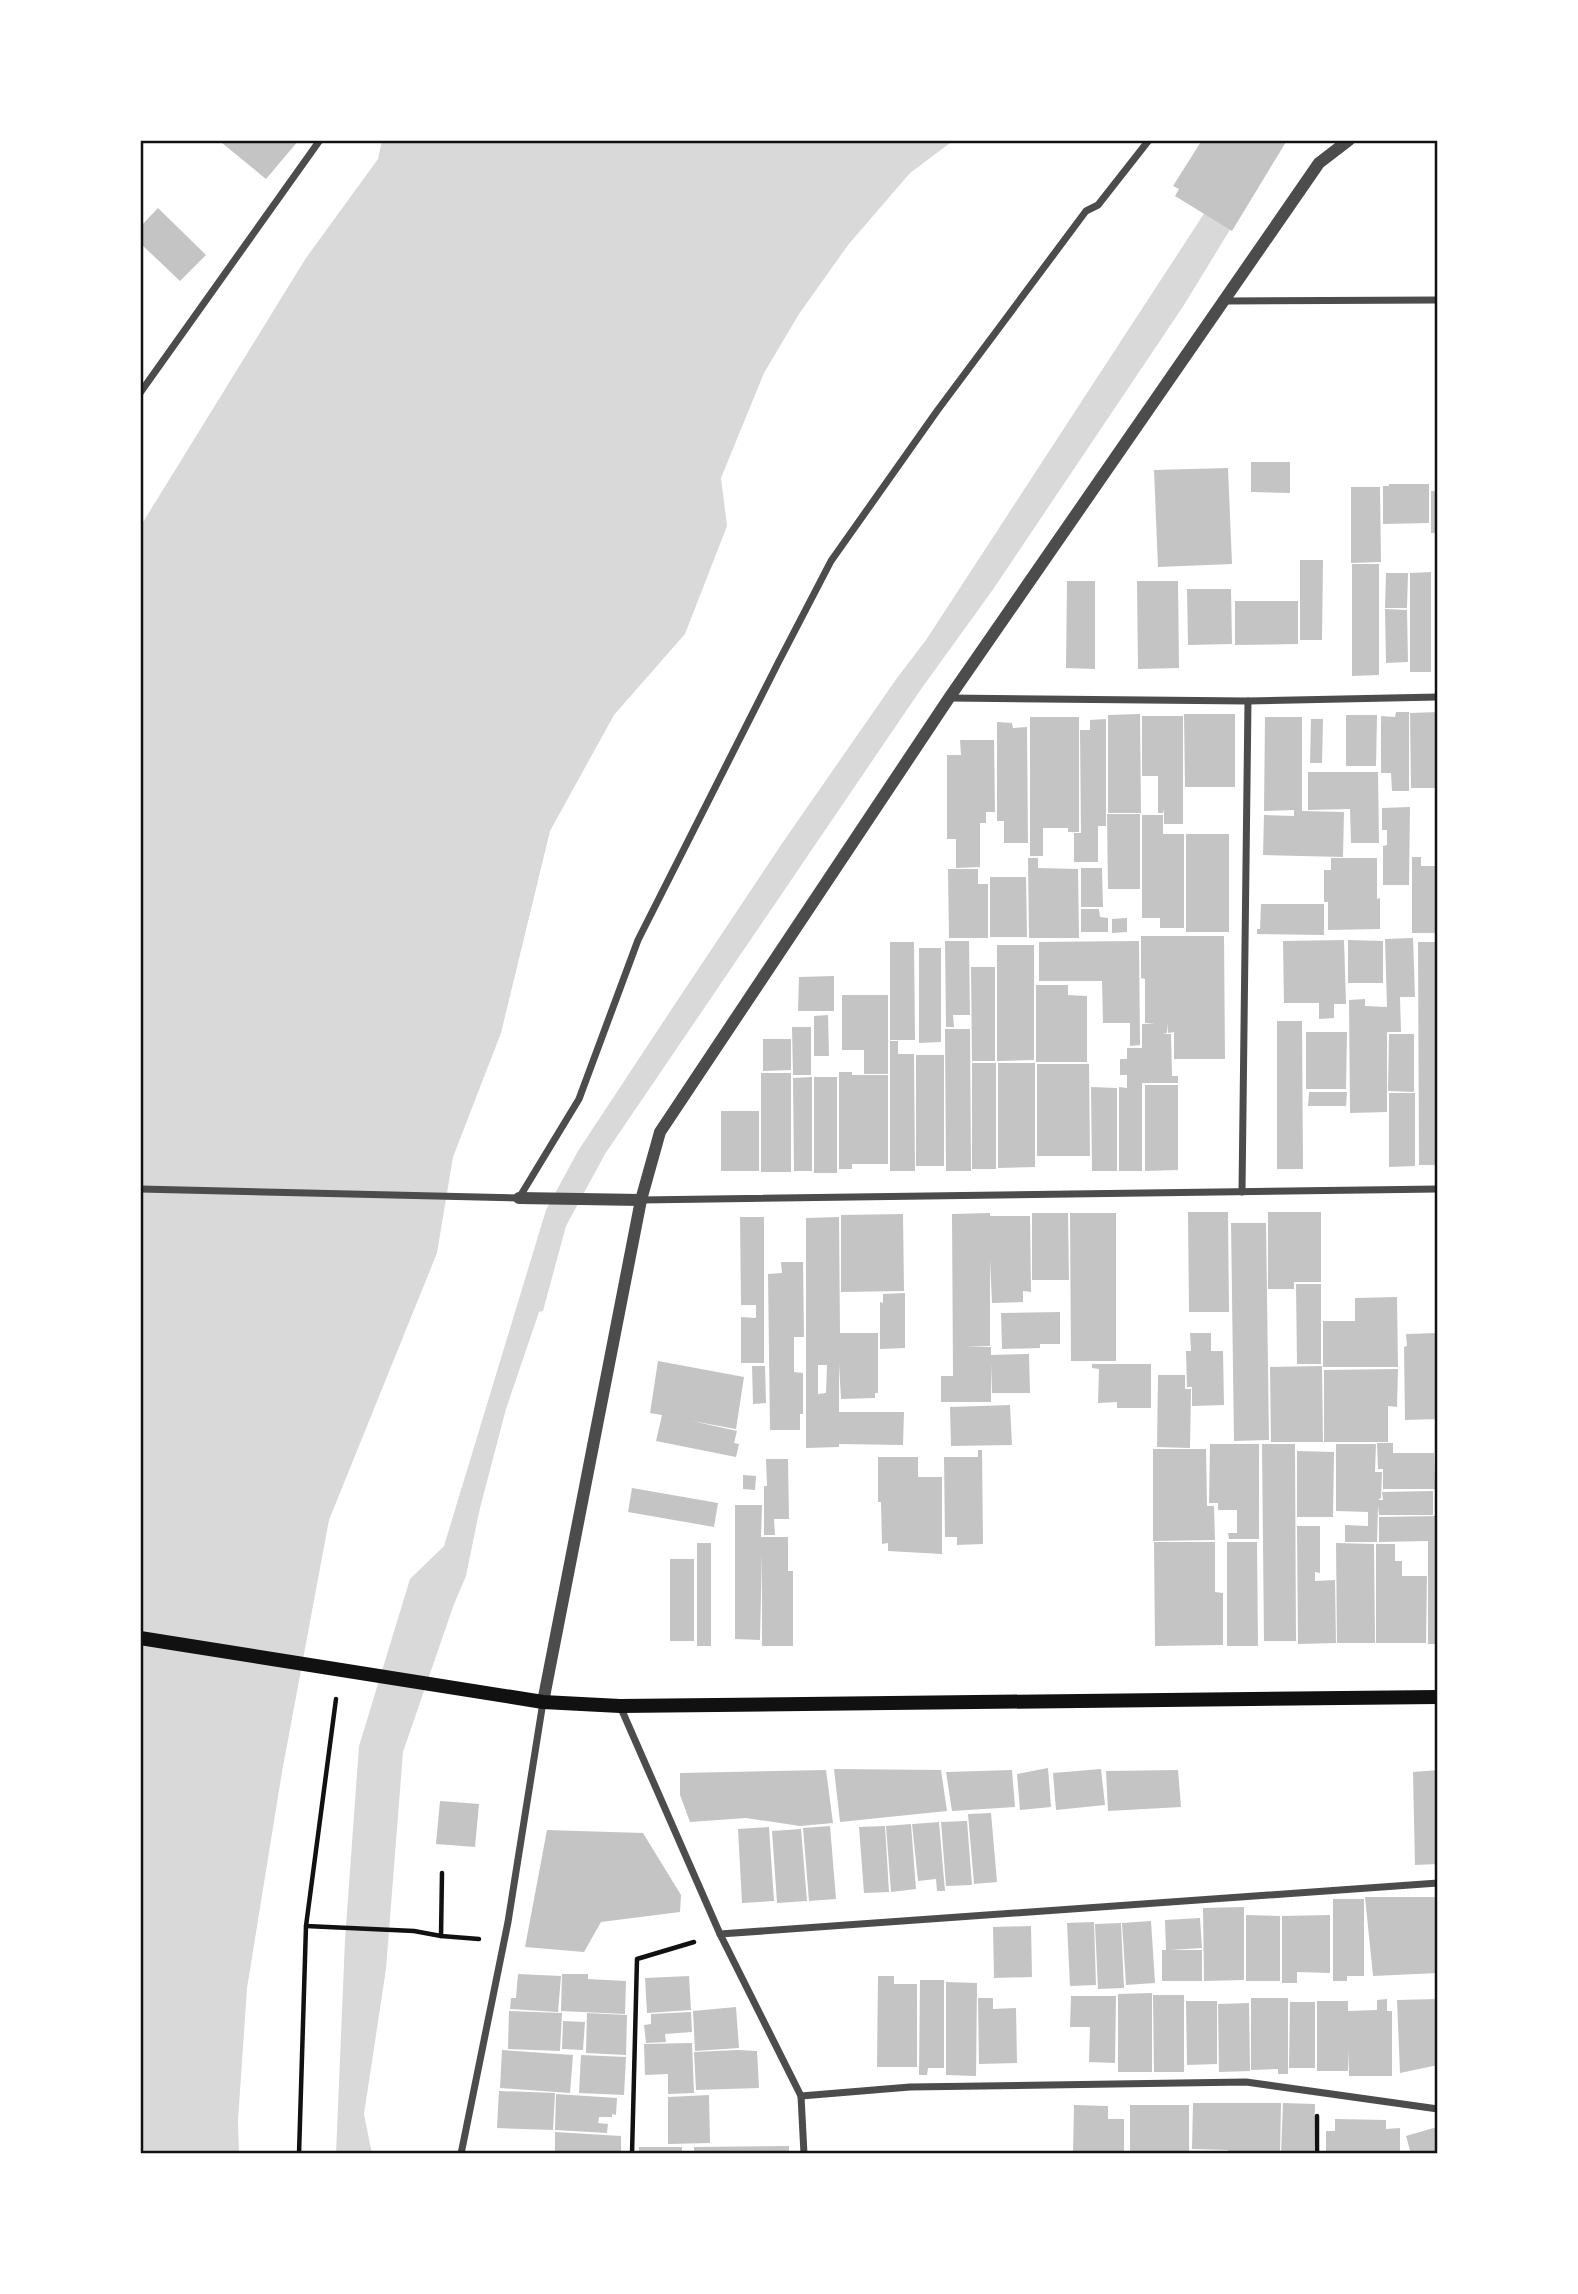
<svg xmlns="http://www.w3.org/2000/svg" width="1578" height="2294" font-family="Raleway,sans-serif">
<rect width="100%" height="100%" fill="#fff"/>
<!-- water -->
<g fill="#d9d9d9">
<polygon points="382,140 954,140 910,173 848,245 799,314 764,373 721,478 727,526 685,634 614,715 550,831 501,1033 453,1157 437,1253 329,1520 282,1772 247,1988 238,2121 239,2154 140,2154 140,527 306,258 378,159"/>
<polygon points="1209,206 1231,228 1184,305 994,588 919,692 605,1154 566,1226 543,1311 539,1312 506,1409 479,1512 466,1576 454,1604 403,1752 386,1969 364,2114 372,2154 336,2154 345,1940 359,1746 410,1579 444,1546 546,1210 578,1151 675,1004 783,842 897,678 926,640"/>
</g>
<!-- building -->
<g fill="#c4c4c4" fill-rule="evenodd">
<polygon points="224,140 299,140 266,179 222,143"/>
<polygon points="1202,140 1282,140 1286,142 1232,231 1175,196 1179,189 1173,186"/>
<polygon points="158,208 206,255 180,281 140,243 140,227"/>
<polygon points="1251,462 1290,462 1290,493 1251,492"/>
<polygon points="1228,468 1232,564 1158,567 1154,470"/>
<polygon points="1389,484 1429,484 1429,523 1383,524 1383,486 1389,486"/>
<polygon points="1351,487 1380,487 1381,562 1351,563"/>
<rect x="1431" y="491" width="7" height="42"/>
<polygon points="1300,560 1323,560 1322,640 1300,640"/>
<polygon points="1352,564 1379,564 1379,675 1352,676"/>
<polygon points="1431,572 1431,672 1410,672 1410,573"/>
<polygon points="1386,573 1408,573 1407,608 1385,608"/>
<polygon points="1067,581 1095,581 1095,669 1066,668"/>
<polygon points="1137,581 1178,581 1179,668 1138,669"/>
<polygon points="1187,589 1231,589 1232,644 1188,645"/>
<polygon points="1235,601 1298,601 1298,644 1235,645"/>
<polygon points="1385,609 1407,610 1408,662 1386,663"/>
<polygon points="1396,712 1409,712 1409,791 1392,791 1391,773 1381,773 1381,716 1395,717"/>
<polygon points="1438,712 1438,788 1411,788 1410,713"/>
<polygon points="1140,714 1141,813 1108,813 1108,715"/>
<polygon points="1184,714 1235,714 1235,787 1185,787"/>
<polygon points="1346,715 1377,715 1376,766 1346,766"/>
<polygon points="1142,716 1183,716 1183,824 1164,824 1164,809 1163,813 1158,813 1158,776 1142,776"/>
<polygon points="1030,717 1079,717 1079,832 1068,832 1068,828 1043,828 1043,856 1030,856"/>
<polygon points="1265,717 1302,717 1302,811 1344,812 1343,857 1263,855 1264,815 1294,816 1294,810 1264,811"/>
<polygon points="1106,719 1106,826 1098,826 1098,862 1074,862 1074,833 1081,833 1080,730 1090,730 1090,720"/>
<polygon points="1311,719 1323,719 1322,763 1310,763"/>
<polygon points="997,722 1012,723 1013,728 1027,727 1028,843 1004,843 1004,821 997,821"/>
<polygon points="960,740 994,740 995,812 986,812 986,823 980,823 980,867 956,868 956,839 947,839 947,755 961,755"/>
<polygon points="1308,772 1378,772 1379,843 1351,843 1350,809 1308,810"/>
<polygon points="1410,807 1409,885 1383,885 1383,846 1387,845 1387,830 1382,830 1382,808"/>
<polygon points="1107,814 1140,814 1140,889 1108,889"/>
<polygon points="1142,815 1163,815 1163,834 1184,834 1184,928 1160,928 1160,918 1142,918"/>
<rect x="1186" y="834" width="43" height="98"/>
<polygon points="1412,857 1421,857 1421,866 1438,866 1438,933 1412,933"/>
<polygon points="1028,858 1038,858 1038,868 1078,869 1079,938 1029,938"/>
<polygon points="1331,858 1377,858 1377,899 1380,898 1380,929 1328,930 1328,902 1324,902 1324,870 1331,870"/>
<polygon points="1081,868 1102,868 1103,907 1081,907"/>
<polygon points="948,869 978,869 978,884 988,884 988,938 949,938"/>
<polygon points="990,877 1026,877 1027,937 990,937"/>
<polygon points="1261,904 1324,904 1324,935 1257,934 1257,929 1260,929"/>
<polygon points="1081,909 1099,909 1100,917 1108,918 1108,932 1081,932"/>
<polygon points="1127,918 1127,932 1112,933 1112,919"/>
<polygon points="1141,936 1224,936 1225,1059 1174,1059 1174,1032 1168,1033 1167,1023 1167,1033 1163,1034 1171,1034 1172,1076 1178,1076 1178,1083 1142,1083 1142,1171 1119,1171 1119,1087 1127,1088 1127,1075 1120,1075 1120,1059 1127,1059 1127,1048 1142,1048 1142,1024 1155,1024 1145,1023 1145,979 1141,978"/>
<polygon points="1413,938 1415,997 1400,997 1401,1032 1387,1032 1387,1112 1350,1113 1349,1000 1365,999 1365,1006 1387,1007 1385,939"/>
<polygon points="1344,940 1346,1004 1334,1004 1334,1018 1319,1019 1319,1003 1284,1003 1283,941"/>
<polygon points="1348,940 1383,941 1383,983 1348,983"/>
<polygon points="945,941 969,941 970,1015 953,1015 954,1027 946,1027"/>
<polygon points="1139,941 1140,1045 1130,1046 1130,1023 1103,1023 1102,981 1039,981 1039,942"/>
<polygon points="890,942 914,942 915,1040 890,1040"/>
<polygon points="1418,942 1438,942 1438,1165 1419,1165"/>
<polygon points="997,945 1034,945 1034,1060 997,1061"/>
<polygon points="919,948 941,948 941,1042 919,1043"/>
<polygon points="971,967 995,967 995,1061 972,1061"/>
<polygon points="834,976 834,1011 798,1011 799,977"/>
<polygon points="1036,985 1068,985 1068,995 1087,996 1087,1062 1036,1062"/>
<polygon points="842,995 888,995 888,1074 864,1074 864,1050 842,1050"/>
<polygon points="828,1015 829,1056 814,1056 814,1016"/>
<polygon points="1277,1021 1302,1021 1303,1169 1277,1169"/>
<polygon points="792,1027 811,1027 811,1075 793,1075"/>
<polygon points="945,1029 970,1029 971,1171 946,1171"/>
<polygon points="1306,1032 1347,1032 1346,1089 1306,1089"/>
<polygon points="1389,1034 1414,1034 1414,1092 1388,1091"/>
<polygon points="763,1039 791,1039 791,1070 763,1071"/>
<polygon points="890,1041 898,1041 898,1054 914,1054 915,1171 890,1171"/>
<rect x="916" y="1055" width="28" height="111"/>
<rect x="972" y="1063" width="24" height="106"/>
<polygon points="998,1063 1035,1063 1035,1167 998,1168"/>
<polygon points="1037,1064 1089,1064 1090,1156 1037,1156"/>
<polygon points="839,1072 852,1072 852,1075 888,1075 888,1164 852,1164 852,1169 839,1169"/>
<rect x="761" y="1073" width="30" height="99"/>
<polygon points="812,1077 812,1171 794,1171 793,1078"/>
<rect x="814" y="1077" width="23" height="96"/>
<polygon points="1145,1085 1178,1085 1178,1170 1145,1171"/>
<polygon points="1091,1087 1117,1088 1117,1171 1092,1171"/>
<polygon points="1309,1092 1347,1092 1346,1106 1308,1106"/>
<polygon points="1389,1093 1415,1093 1415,1166 1389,1167"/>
<rect x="721" y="1111" width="38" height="60"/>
<polygon points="1188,1212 1228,1212 1229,1312 1189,1312"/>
<polygon points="1268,1212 1321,1212 1321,1282 1294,1282 1294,1289 1268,1289"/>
<polygon points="990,1213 990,1216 1030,1216 1031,1292 1023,1291 1023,1302 992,1303 990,1260 990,1346 964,1347 991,1347 991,1355 1029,1354 1030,1393 992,1393 991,1364 991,1402 941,1402 941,1376 953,1376 952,1214"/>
<polygon points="1032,1213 1068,1213 1069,1280 1032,1280"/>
<polygon points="1070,1213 1116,1213 1116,1361 1071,1361"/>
<polygon points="903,1214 904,1291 841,1292 841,1215"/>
<polygon points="740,1217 764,1217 764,1363 741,1363 741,1317 756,1318 756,1305 741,1305"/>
<path d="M839,1217L840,1333H878V1393H875V1398L841,1399L839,1364V1412H904L903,1445L839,1444V1447L806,1448V1218ZM818,1365H827L826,1393L818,1394Z"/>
<polygon points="1231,1223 1266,1223 1269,1440 1234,1441"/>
<polygon points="781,1262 803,1262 804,1337 794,1337 794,1372 803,1373 803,1414 800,1414 800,1430 770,1430 768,1274 782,1273"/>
<polygon points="1296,1284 1321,1284 1321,1364 1297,1364"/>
<polygon points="905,1293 905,1348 880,1349 880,1302 883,1303 883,1294"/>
<polygon points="1397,1297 1398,1367 1323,1367 1323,1321 1355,1321 1355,1298"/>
<polygon points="1060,1312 1060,1344 1040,1344 1040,1348 1002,1349 1001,1313"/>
<polygon points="1190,1333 1211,1333 1211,1351 1223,1351 1224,1405 1192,1406 1192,1387 1187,1387 1186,1351 1191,1351"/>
<polygon points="1438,1333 1438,1419 1405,1420 1404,1347 1407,1346 1406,1334"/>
<polygon points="658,1361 744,1377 736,1429 692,1421 737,1431 734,1443 739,1444 736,1457 656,1441 662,1415 650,1413"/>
<polygon points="1092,1364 1151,1364 1151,1408 1117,1408 1117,1402 1098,1403 1099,1369 1092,1368"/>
<polygon points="752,1366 765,1366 766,1403 753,1404"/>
<polygon points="1322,1366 1323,1442 1271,1442 1270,1367"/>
<polygon points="1398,1369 1397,1407 1388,1406 1388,1442 1324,1442 1324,1370"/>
<polygon points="1158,1375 1185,1375 1185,1389 1191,1389 1190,1448 1157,1447"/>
<polygon points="1010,1405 1012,1445 951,1446 950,1407"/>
<polygon points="1377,1443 1393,1443 1393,1453 1434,1453 1435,1489 1383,1489 1383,1469 1378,1469"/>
<polygon points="1210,1444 1259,1444 1259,1539 1229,1539 1228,1533 1237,1533 1237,1510 1218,1510 1218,1503 1209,1503"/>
<polygon points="1262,1444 1295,1444 1296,1641 1264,1641"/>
<polygon points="1336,1444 1376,1444 1375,1472 1382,1472 1381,1498 1378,1500 1383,1500 1382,1492 1433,1491 1433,1515 1379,1515 1378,1506 1377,1542 1345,1542 1345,1525 1368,1526 1368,1512 1336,1511"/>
<polygon points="1153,1449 1206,1449 1207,1506 1214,1506 1215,1540 1153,1541"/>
<polygon points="978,1450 982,1450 983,1544 957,1545 957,1537 945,1537 944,1457 978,1457"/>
<polygon points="1297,1451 1334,1452 1333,1517 1297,1517"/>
<polygon points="878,1457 918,1457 918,1477 942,1477 942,1554 888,1551 888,1543 882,1544 881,1502 878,1502"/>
<polygon points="766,1459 788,1459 789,1519 774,1519 775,1535 764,1535 764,1486 767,1486"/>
<polygon points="743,1475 756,1476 755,1490 743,1489"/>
<polygon points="632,1488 718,1503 714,1527 628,1512"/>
<polygon points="735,1505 762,1505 761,1537 788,1537 788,1571 793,1571 793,1646 762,1646 762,1552 760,1640 735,1639"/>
<polygon points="1438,1516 1438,1644 1428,1644 1428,1541 1379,1542 1379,1517"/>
<polygon points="1297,1526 1320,1526 1320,1573 1315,1572 1315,1581 1335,1580 1336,1643 1298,1644"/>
<polygon points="1154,1542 1215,1542 1215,1592 1223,1593 1223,1645 1155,1646"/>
<polygon points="1227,1542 1257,1542 1258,1646 1227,1646"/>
<rect x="697" y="1543" width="14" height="103"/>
<polygon points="1336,1543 1374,1544 1375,1643 1337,1643"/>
<polygon points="1376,1544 1395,1544 1395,1561 1402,1561 1402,1576 1427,1576 1426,1643 1376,1643"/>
<rect x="670" y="1559" width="24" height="82"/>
<polygon points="1048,1768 1051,1807 1020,1810 1017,1774"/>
<polygon points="834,1769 941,1770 947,1811 840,1822"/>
<polygon points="1101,1769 1105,1805 1056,1810 1053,1773"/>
<polygon points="826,1770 833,1823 800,1826 746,1818 690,1822 680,1795 680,1773"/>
<polygon points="1012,1770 1015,1807 952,1811 946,1772"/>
<polygon points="1178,1770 1181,1807 1108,1811 1106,1771"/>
<polygon points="1438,1770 1438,1864 1415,1865 1413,1772"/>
<polygon points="440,1801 479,1804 475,1847 436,1844"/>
<polygon points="991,1813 997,1882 974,1884 968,1814"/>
<polygon points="967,1821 972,1885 946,1886 941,1822"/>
<polygon points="939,1822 945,1891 937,1891 936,1879 918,1881 912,1824"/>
<polygon points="911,1824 916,1889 891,1892 886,1826"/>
<polygon points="830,1826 836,1899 809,1901 803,1828"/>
<polygon points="885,1826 889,1892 864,1893 859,1827"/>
<polygon points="769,1827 774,1901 742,1903 738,1829"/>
<polygon points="801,1829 807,1901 777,1903 772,1831"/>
<polygon points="547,1830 643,1833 681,1895 680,1912 601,1922 584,1952 525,1947"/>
<polygon points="1365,1897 1437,1897 1438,1973 1373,1976"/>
<polygon points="1333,1899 1364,1899 1364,1976 1347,1976 1347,1981 1333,1981"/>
<polygon points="1244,1907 1244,1980 1204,1981 1203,1908"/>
<polygon points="1246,1915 1280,1916 1280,1981 1246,1981"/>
<polygon points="1330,1915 1330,1973 1297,1972 1297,1983 1282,1983 1282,1916"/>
<polygon points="1200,1918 1202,1948 1170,1950 1202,1950 1202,1981 1162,1981 1162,1950 1166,1950 1165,1920"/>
<polygon points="1151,1921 1155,1983 1126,1985 1122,1923"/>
<polygon points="1094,1922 1096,1985 1070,1986 1067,1923"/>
<polygon points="1121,1923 1124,1988 1098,1989 1095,1924"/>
<polygon points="1031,1926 1032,1977 994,1978 993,1927"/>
<polygon points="518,1974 561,1976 558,2012 510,2009 511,1998 516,1998"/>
<polygon points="562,1974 588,1974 588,1979 626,1981 625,2014 561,2011"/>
<polygon points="689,1976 691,2010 647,2013 645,1978"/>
<polygon points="878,1976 894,1976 894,1984 917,1984 917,2067 877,2067"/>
<polygon points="920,1980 944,1980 944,2068 928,2068 927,2075 919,2075"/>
<polygon points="946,1982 977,1983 976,2076 946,2075"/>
<polygon points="1152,1993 1152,2072 1118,2072 1118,1994"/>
<polygon points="1153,1995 1184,1995 1184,2072 1154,2072"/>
<polygon points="1071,1996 1116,1996 1115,2063 1089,2062 1090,2027 1070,2027"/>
<polygon points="978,1998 993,1998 993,2009 1016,2008 1017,2063 979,2064"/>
<polygon points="1251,1998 1288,1998 1288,2074 1278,2074 1278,2069 1251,2070"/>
<polygon points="1387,1999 1387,2011 1392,2011 1392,2076 1349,2076 1349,2050 1348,2071 1317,2071 1317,2001 1348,2001 1348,2011 1377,2010 1377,2000"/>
<polygon points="1438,1999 1438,2065 1400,2073 1397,2000"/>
<polygon points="1186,2001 1217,2001 1217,2064 1187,2065"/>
<polygon points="1290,2002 1315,2002 1315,2068 1289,2068"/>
<polygon points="1249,2003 1250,2071 1219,2072 1218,2004"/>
<polygon points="736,2007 739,2048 695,2051 693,2011"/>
<polygon points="509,2011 562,2013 560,2051 508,2049"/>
<polygon points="691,2012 692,2032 665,2034 666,2042 646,2043 644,2025 651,2024 651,2014"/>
<polygon points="587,2013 627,2015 626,2055 586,2053"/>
<polygon points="563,2021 585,2022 583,2050 562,2049"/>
<polygon points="692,2043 694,2093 668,2094 668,2074 645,2075 644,2044"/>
<polygon points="502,2050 573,2055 570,2093 500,2088"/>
<polygon points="738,2050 757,2051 759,2088 696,2090 694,2052"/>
<polygon points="581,2055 626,2057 624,2095 579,2093"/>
<polygon points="499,2091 555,2093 553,2130 497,2128"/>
<polygon points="556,2094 617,2098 616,2115 612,2114 612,2117 599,2117 598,2123 608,2124 607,2133 555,2130"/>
<polygon points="709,2095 710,2143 668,2144 668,2097"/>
<polygon points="1193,2103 1281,2103 1280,2154 1228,2154 1228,2150 1192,2149"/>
<polygon points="1283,2103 1315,2104 1314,2154 1281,2154"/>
<polygon points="1074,2105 1108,2106 1108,2119 1124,2119 1124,2154 1073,2154"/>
<rect x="1130" y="2105" width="59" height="49"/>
<polygon points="1335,2119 1386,2120 1386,2129 1400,2128 1400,2154 1326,2154 1326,2131 1335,2131"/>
<polygon points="1437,2127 1438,2151 1428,2154 1411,2154 1406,2136"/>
<polygon points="555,2132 621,2136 621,2154 555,2154"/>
<polygon points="789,2146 789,2154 694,2154 694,2147"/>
<rect x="639" y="2147" width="43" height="7"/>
</g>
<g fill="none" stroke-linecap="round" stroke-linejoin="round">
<!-- path -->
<g stroke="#111" stroke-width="4.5">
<polyline points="442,1873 441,1936 479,1939"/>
<polyline points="306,1926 414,1931 441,1936"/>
<polyline points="299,2154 306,1926 336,1699"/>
<polyline points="632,2154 637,1959 694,1942"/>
<polyline points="1317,2154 1317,2116"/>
</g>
<!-- minor -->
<g stroke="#4c4c4c" stroke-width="7">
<polyline points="1225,301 1438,300"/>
<polyline points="140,393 320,140"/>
<polyline points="949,698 1248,701 1438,697"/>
<polyline points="140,1189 519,1198 579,1099 638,940 778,663 831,561 937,411 1086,211 1098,205 1149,140"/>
<polyline points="1242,1192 1248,701"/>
<polyline points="641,1200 1438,1189"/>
<polyline points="620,1706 720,1934 801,2096 804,2154"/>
<polyline points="720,1934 1438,1883"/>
<polyline points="801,2096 910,2087 1246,2082 1438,2109"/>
<polyline points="461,2154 508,1922 543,1702"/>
</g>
<!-- tertiary -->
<g stroke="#4c4c4c" stroke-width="12">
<polyline points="519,1198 641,1200"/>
<polyline points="543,1702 641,1200 660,1132 949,698 1319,163 1349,140"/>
</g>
<!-- secondary -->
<polyline stroke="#111" stroke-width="14" points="140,1638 543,1702 620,1706 1438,1697"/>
</g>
<!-- border -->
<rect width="1578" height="2294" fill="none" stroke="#ffffff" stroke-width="284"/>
<rect x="142" y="142" width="1294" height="2010" fill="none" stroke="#111" stroke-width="2.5"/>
</svg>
